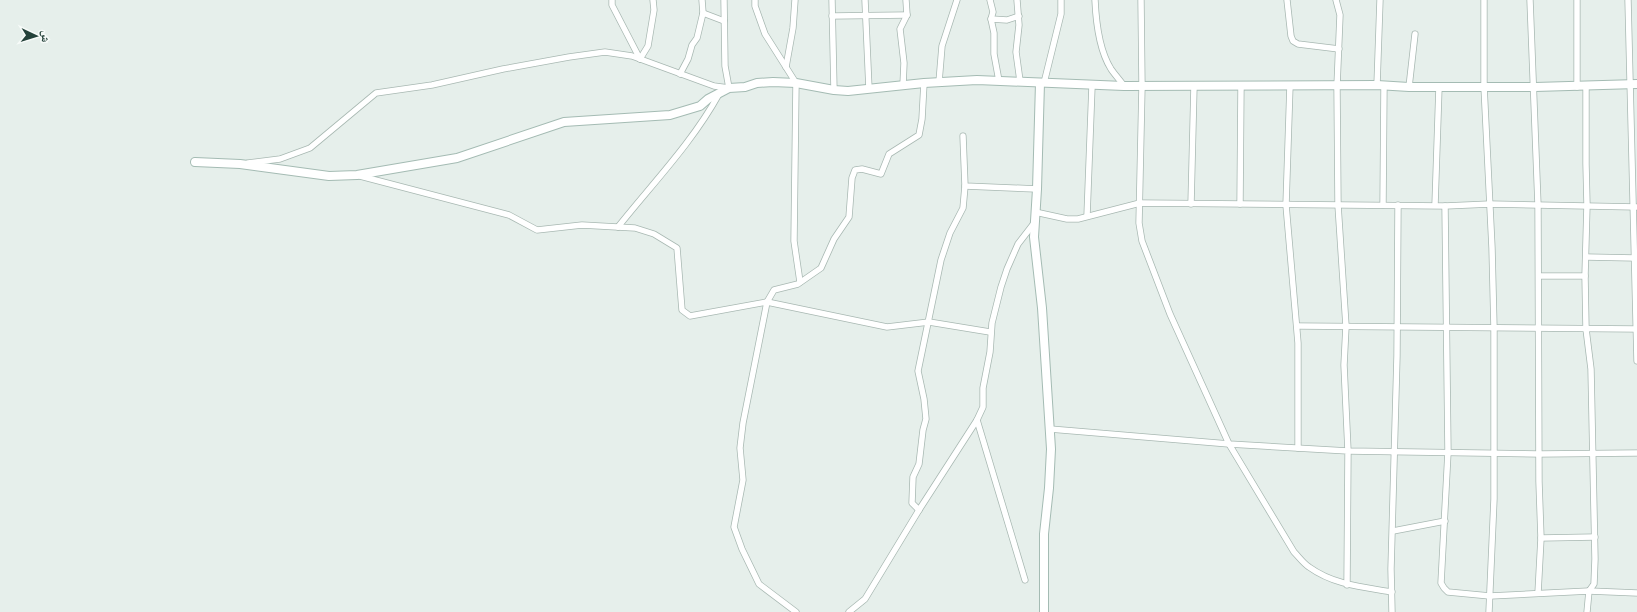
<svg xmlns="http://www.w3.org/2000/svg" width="1637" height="612" font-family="Mulish,'Noto Naskh Arabic',sans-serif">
<rect width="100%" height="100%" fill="#e6efeb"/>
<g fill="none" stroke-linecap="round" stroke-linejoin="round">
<defs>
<g id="minor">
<polyline points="612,0 612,5 640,59"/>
<polyline points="755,0 755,6 765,34 796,83 794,241 800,282"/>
<polyline points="832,0 834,90"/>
<polyline points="865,0 869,89"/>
<polyline points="990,0 993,12 991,19 994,33 994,54 999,81"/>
<polyline points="1017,0 1019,25 1016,52 1020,81"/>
<path d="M1095,0C1096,22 1099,50 1111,69C1115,75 1120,80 1124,86"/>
<path d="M1141,0L1142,86L1139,223L1142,241L1170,314L1229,444L1294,552C1299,557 1303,563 1309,567C1334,585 1363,587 1392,592"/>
<polyline points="1287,0 1291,36 1293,41 1298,44 1339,49"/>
<polyline points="1336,0 1340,15 1337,86 1338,205 1346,326 1344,365 1348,451 1539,454 1637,453"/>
<polyline points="1484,0 1484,86 1492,248 1494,328 1494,499 1489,612"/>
<polyline points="1530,0 1538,205 1539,482 1541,538 1538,593"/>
<polyline points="1577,0 1577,87"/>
<polyline points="1628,0 1637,361"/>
<polyline points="703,13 724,21"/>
<polyline points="832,16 907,15"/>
<polyline points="991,19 1007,20 1019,16"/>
<polyline points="640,59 648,46 654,10 653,0"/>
<polyline points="786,67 793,28 795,0"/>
<polyline points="680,74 688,59 692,45 697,38 703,13 702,0"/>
<polyline points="939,82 942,46 957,0"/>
<polyline points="1044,83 1061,14 1061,0"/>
<polyline points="903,85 904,63 900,29 907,15 906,0"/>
<polyline points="1290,85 1286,205 1298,343 1298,448"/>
<polyline points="1377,85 1380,0"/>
<polyline points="1586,86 1586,164 1587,205 1585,276 1586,329 1591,369 1595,559 1594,584 1589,591"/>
<polyline points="1409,87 1415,34"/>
<polyline points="963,136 965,186 1037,189"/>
<polyline points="248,163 280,159 310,148 376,93 432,85 503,69 569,57 605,52 632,56 714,86 729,88 725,66 724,0"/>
<polyline points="360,176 509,215 537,230 582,225 635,228 654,234 677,248 682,310 690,316 767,302 887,327 929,322 990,332"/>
<polyline points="1191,204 1194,86"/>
<polyline points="1240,204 1241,85"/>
<polyline points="1383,205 1384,86"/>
<polyline points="1435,205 1439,87"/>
<polyline points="1445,206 1448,452 1441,583 1444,588 1448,592 1490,596 1589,591 1587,612"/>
<polyline points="1035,212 1067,219 1078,219 1140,203 1445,206 1490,204 1637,207"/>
<polyline points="1087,216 1092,86"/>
<path d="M618,227C653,183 692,143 719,94"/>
<polyline points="1586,257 1635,258"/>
<polyline points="1539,276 1585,276"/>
<polyline points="1297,326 1637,329"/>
<polyline points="1050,429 1229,444 1348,451 1347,585"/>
<polyline points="919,510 912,503 913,477 919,464 923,430 926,419 924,399 918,371 941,260 950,233 963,208 965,186"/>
<polyline points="1393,531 1445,521"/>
<polyline points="1541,538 1595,537"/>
<polyline points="1025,580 977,420 983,407 983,388 990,352 992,323 1001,287 1007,269 1018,244 1035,222"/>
<polyline points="1589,591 1637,593"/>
<polyline points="796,612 759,584 742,549 734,527 743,480 740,448 743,423 767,302 774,290 798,284 821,268 834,239 849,217 852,178 855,170 862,169 881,174 889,154 919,135 922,119 924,83"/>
<polyline points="849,612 865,599 919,510 977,420"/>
<polyline points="1392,612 1391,569 1397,356 1398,205"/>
</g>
<g id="secondary">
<polyline points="1040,83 1037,189 1034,237 1042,308 1051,449 1049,488 1044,534 1044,612"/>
<polyline points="195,162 240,164 329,176 357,175 457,158 564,122 670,115 700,106 708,99 729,88 745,87 757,83 773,82 796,83 834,90 848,91 924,83 977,80 1124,86 1377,85 1409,87 1535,87 1637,84"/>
</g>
</defs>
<!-- minor casing -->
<use href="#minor" stroke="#a8b8b2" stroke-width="7"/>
<!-- secondary casing -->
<use href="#secondary" stroke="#a4bbb3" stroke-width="10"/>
<!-- minor -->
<use href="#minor" stroke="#fff" stroke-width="5.5"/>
<!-- secondary -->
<use href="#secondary" stroke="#fff" stroke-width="8"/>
</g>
<!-- north arrow -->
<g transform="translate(36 36) rotate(94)" stroke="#f7fbf9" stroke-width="3" paint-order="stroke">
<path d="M0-3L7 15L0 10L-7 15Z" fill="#24423a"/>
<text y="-6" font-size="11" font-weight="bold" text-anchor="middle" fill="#24423a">ش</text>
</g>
</svg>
